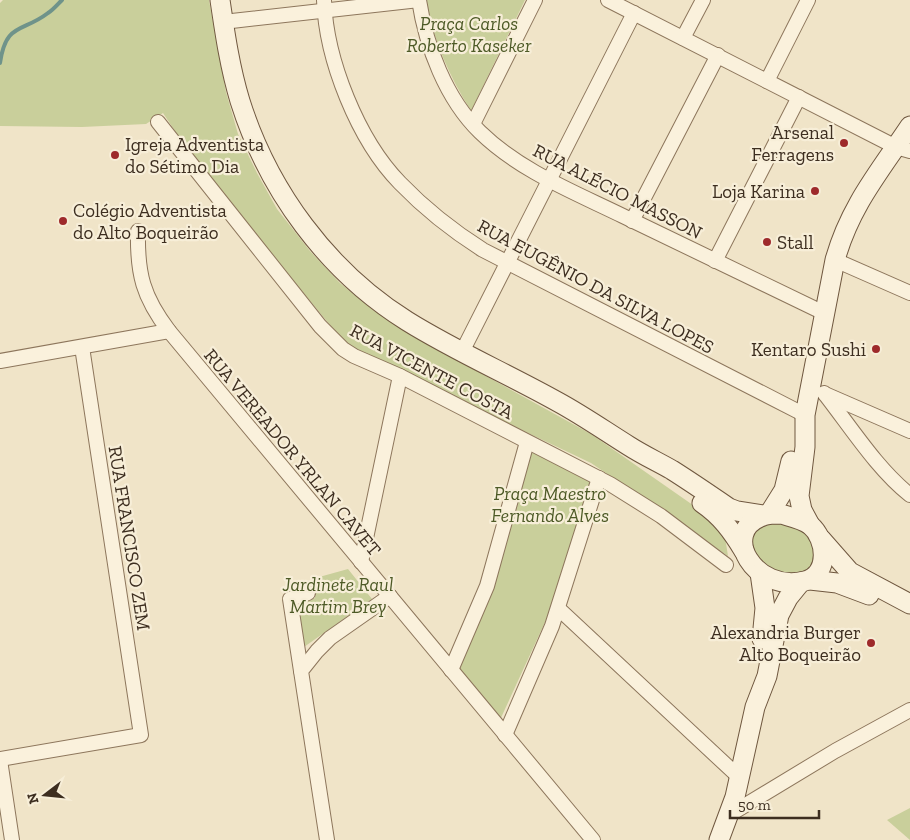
<svg xmlns="http://www.w3.org/2000/svg" width="910" height="840" font-family="'Zilla Slab',serif">
<rect width="100%" height="100%" fill="#f0e4c8"/>
<!-- green -->
<g fill="#c9cf9b">
<polygon points="3,0 209,0 226,92 238,134 257,173 277,209 310,251 340,283 373,310 406,332 591,434 700,510 725,537 728,556 591,463 366,356 349,345 334,330 194,160 163,113 146,124 82,127 0,126 0,3"/>
<path d="M425,0H525L471,111C449,76 434,41 425,0Z"/>
<polygon points="530,450 593,481 552,607 499,722 458,672 492,588"/>
<polygon points="781,520 813,536 818,557 806,573 774,575 752,555 750,535 755,528"/>
<polygon points="348,569 372,599 304,647 299,606 315,598 312,579"/>
<polygon points="910,808 910,840 887,820"/>
</g>
<g fill="none" stroke-linecap="round" stroke-linejoin="round">
<!-- stream -->
<path stroke="#6f938a" stroke-width="4" d="M0,63C6,22 22,33 48,13C53,10 58,4 62,0"/>
<defs>
<g id="street">
<path d="M324,0C326,60 358,140 400,183C425,209 453,231 483,250L805,415"/>
<path d="M419,0C426,46 446,99 480,132C520,171 574,192 623,216C690,249 757,281 824,313"/>
<polyline points="608,0 896,147 910,151"/>
<polyline points="223,22 419,0"/>
<polyline points="683,38 703,0"/>
<polyline points="767,81 808,0"/>
<polyline points="158,122 320,326 343,349 354,356 400,376 610,484 661,516 726,565"/>
<polyline points="473,124 535,0"/>
<polyline points="632,221 718,55"/>
<path d="M138,231C137,274 143,297 169,331L593,840"/>
<polyline points="835,260 910,293"/>
<polyline points="715,261 799,97"/>
<polyline points="462,352 634,13"/>
<polyline points="0,361 169,331"/>
<path d="M824,393C850,426 877,469 910,495"/>
<polyline points="825,394 910,431"/>
<polyline points="361,562 400,376"/>
<polyline points="559,609 740,778"/>
<polyline points="451,670 487,586 527,442"/>
<polyline points="301,671 290,599 308,593"/>
<polyline points="505,735 552,626 599,478"/>
<polyline points="0,759 141,735 82,347"/>
<polyline points="0,760 12,840"/>
<polyline points="729,815 835,751 910,710"/>
<polyline points="327,840 301,671 317,651 330,638 390,596"/>
</g>
<g id="secondary">
<path d="M220,0C225,34 230,68 240,101C268,190 327,271 407,321C455,351 508,374 558,402C582,415 605,431 629,446C643,455 658,462 672,470C691,482 710,495 729,508L737,511L763,515"/>
<path d="M702,503C721,516 732,531 744,551"/>
<polyline points="769,514 784,490 791,461"/>
<path d="M781,514C791,517 802,519 810,525C827,539 830,574 805,581C755,594 718,532 763,516C768,514 775,514 781,514Z"/>
<path d="M810,525L802,510L799,496L805,447V415L835,260C850,206 880,171 910,126"/>
<polyline points="821,539 850,572 910,604"/>
<polyline points="760,573 765,608 762,639"/>
<polyline points="810,580 837,583 869,595"/>
<polyline points="719,840 735,797 755,707 767,676 779,615 788,598 801,582"/>
</g>
</defs>
<!-- street casing -->
<use href="#street" stroke="#8d765c" stroke-width="16"/>
<!-- secondary casing -->
<use href="#secondary" stroke="#6f573f" stroke-width="21"/>
<!-- street -->
<use href="#street" stroke="#faf1dc" stroke-width="14"/>
<!-- secondary -->
<use href="#secondary" stroke="#faf1dc" stroke-width="19"/>
</g>
<!-- markers -->
<g fill="#9e2a2b" stroke="#f7eed8" stroke-width="2">
<circle cx="844" cy="143" r="5"/>
<circle cx="115" cy="155" r="5"/>
<circle cx="815" cy="191" r="5"/>
<circle cx="63" cy="221" r="5"/>
<circle cx="767" cy="242" r="5"/>
<circle cx="876" cy="349" r="5"/>
<circle cx="871" cy="643" r="5"/>
</g>
<g text-anchor="middle" stroke-width="4.5" stroke-linejoin="round" paint-order="stroke">
<!-- park labels -->
<g font-size="19" font-style="italic" fill="#4d5a26" stroke="#f7eed8">
<text x="469" y="30">Praça Carlos<tspan x="469" dy="22">Roberto Kaseker</tspan></text>
<text x="550" y="500">Praça Maestro<tspan x="550" dy="22">Fernando Alves</tspan></text>
<text x="338" y="591">Jardinete Raul<tspan x="338" dy="22">Martim Brey</tspan></text>
</g>
<!-- poi labels -->
<g font-size="19" fill="#3d2e20" stroke="#f7eed8" text-anchor="end">
<text x="834" y="139">Arsenal<tspan x="834" dy="22">Ferragens</tspan></text>
<text x="125" y="151" text-anchor="start">Igreja Adventista<tspan x="125" dy="22">do Sétimo Dia</tspan></text>
<text x="805" y="198">Loja Karina</text>
<text x="73" y="217" text-anchor="start">Colégio Adventista<tspan x="73" dy="22">do Alto Boqueirão</tspan></text>
<text x="777" y="249" text-anchor="start">Stall</text>
<text x="866" y="356">Kentaro Sushi</text>
<text x="861" y="639">Alexandria Burger<tspan x="861" dy="22">Alto Boqueirão</tspan></text>
</g>
<!-- street labels -->
<g font-size="19" fill="#3d2e20" stroke="#f7eed8">
<text transform="translate(618 191) rotate(27)" y="7">RUA ALÉCIO MASSON</text>
<text transform="translate(596 286) rotate(28)" y="7">RUA EUGÊNIO DA SILVA LOPES</text>
<text transform="translate(432 371) rotate(28)" y="7">RUA VICENTE COSTA</text>
<text transform="translate(293 452) rotate(50)" y="7">RUA VEREADOR YRLAN CAVET</text>
<text transform="translate(130 538) rotate(81)" y="7">RUA FRANCISCO ZEM</text>
</g>
</g>
<!-- north arrow -->
<g transform="translate(45 795) rotate(254)" stroke="#f7eed8" stroke-width="4" paint-order="stroke">
<path d="M0-4L9 19L0 12L-9 19Z" fill="#3d2e20"/>
<text y="-8" font-size="14" font-weight="bold" text-anchor="middle" fill="#3d2e20">N</text>
</g>
<!-- scale -->
<path d="M730 810v8h89v-8" fill="none" stroke="#3d2e20" stroke-width="2.5"/>
<text x="738" y="810" font-size="15" fill="#3d2e20" stroke="#f7eed8" stroke-width="4" paint-order="stroke">50 m</text>
</svg>
